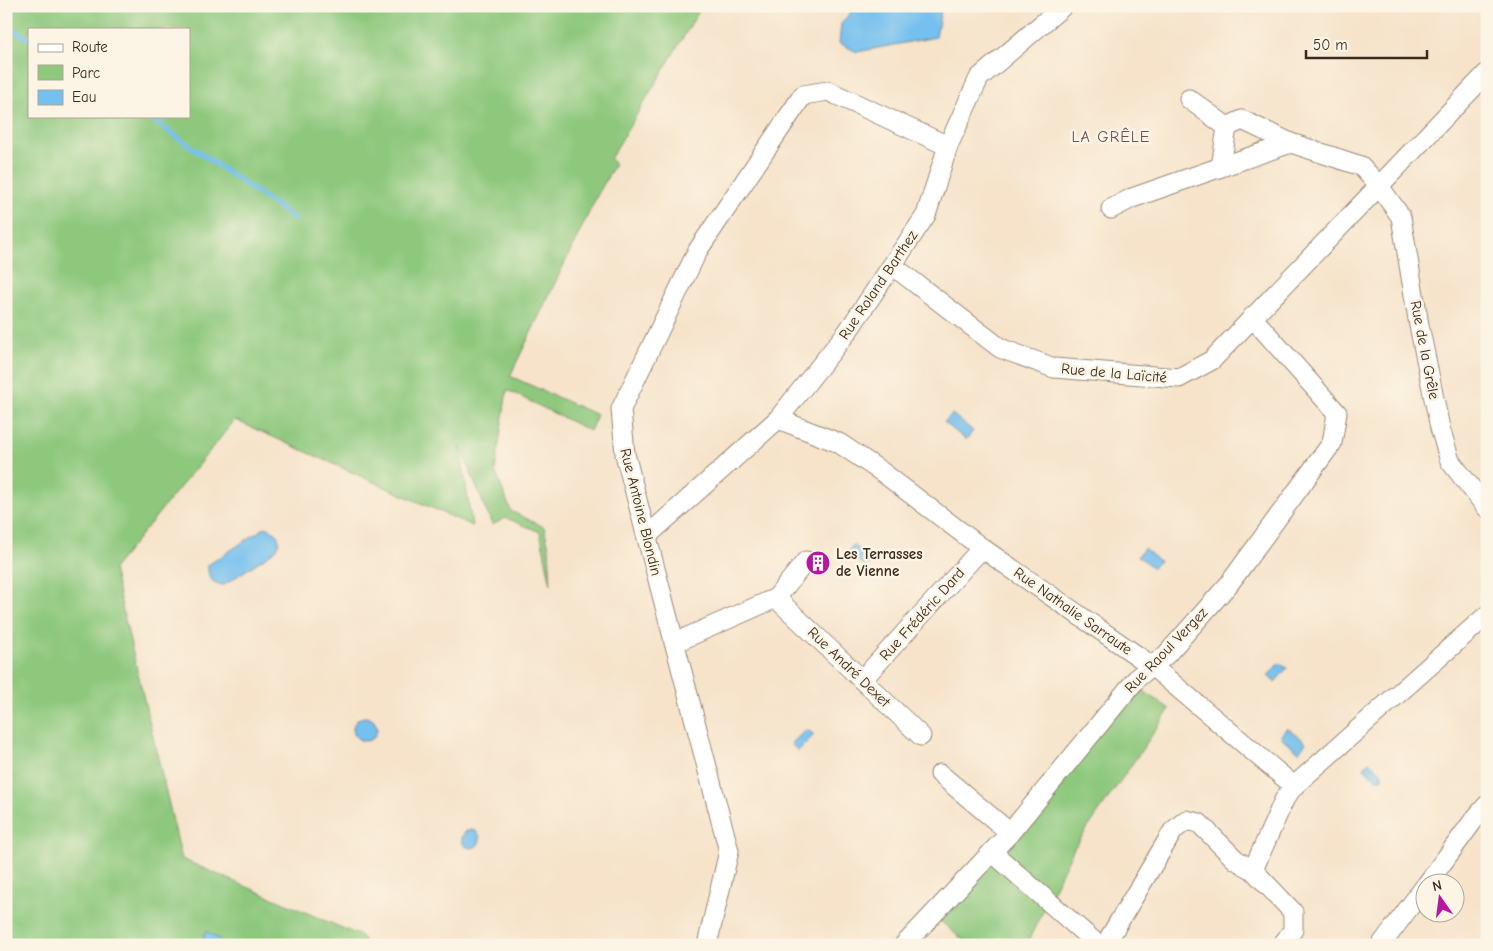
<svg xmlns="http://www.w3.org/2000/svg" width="1493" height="951" font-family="'Comic Neue',sans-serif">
<rect width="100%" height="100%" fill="#fcf5e5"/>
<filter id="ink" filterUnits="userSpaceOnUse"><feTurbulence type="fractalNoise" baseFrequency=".02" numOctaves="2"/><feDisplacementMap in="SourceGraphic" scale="10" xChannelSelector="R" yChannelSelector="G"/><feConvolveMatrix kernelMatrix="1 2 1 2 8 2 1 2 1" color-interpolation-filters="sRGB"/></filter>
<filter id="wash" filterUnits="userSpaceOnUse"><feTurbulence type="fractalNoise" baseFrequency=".0096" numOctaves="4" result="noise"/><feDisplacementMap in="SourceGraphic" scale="20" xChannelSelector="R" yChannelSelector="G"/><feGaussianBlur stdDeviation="1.12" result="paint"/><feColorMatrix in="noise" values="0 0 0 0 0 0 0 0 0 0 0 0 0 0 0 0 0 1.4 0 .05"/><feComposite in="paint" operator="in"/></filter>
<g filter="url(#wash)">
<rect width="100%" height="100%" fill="#f6e3ca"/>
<!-- green -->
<g fill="#8dc87d" stroke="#64794e" fill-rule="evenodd">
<path d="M6,6H702L610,159L615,164L598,194L510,376L597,415L590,431L507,390L495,471L511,511L544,527L549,548L551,585L540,532L506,518L492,525L460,446L472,526L235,420L113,569L182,859L361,936L367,945H6ZM29,29H189V116H29Z"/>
<polygon points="1142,690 1170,709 1074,848 1026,945 969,945 939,920 1133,695"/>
</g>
<!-- water -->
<g fill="#74c0ee" stroke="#587586">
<polygon points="856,6 939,6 941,10 936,37 857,52 839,43 841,24"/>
<polygon points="952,414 973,431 966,440 944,422"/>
<path d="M266,527L276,532C279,539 281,543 276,550L224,585C212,584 207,578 208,565Z"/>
<polygon points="853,545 871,557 871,563 865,566 847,554"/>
<polygon points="1144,548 1159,561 1153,568 1138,556"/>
<polygon points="1279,663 1287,668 1275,682 1268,676"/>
<circle cx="365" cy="729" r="12"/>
<polygon points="807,729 814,735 798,751 791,744"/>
<polygon points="1286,729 1289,729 1306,742 1299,752 1282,738 1281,735"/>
<polygon points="1369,761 1382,773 1382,779 1376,779 1364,768"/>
<circle cx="471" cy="839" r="9"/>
<polygon points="207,931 227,945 198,945"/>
</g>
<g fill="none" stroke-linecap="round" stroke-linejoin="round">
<!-- stream -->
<g stroke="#74c0ee" stroke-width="5">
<polyline points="6,25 29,39"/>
<polyline points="147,116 295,219"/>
</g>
</g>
</g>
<g filter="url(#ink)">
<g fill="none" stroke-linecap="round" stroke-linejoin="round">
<defs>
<g id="street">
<polyline points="1487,73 1379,186 1401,217 1419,325 1440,428 1450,461 1487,508"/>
<polyline points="1227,127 1221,167 1291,143"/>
<polyline points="1111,209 1132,198 1221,167"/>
<polyline points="893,266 1000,348 1054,368 1179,378 1212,360 1379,186 1361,166 1291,143 1242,120 1227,127 1189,99"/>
<polyline points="778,419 839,443 882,472 982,548 1152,666 1294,786 1487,615"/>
<polyline points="647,536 778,419 848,331 926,215 948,146 979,78 1063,6"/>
<polyline points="776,598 921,736"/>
<polyline points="674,643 776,598 806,561"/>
<polyline points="862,680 982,548"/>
<polyline points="940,774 1002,826 1009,834"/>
<polyline points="992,852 1098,945"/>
<polyline points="1427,884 1473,821 1487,805"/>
<polyline points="707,945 729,851 625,454 621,409 698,250 803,95 828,91 948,146"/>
<polyline points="904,945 1009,834 1138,677 1166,655 1229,584 1332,443 1337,413 1252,317"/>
<polyline points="1105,945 1173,831 1186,820 1199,823 1236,860 1253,870"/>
<polyline points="1282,945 1293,930 1293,912 1253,870 1285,798 1294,786"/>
<polyline points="1381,945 1426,885"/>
</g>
</defs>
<!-- street casing -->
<use href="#street" stroke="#988674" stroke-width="21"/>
<!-- street -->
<use href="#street" stroke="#fff" stroke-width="19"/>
</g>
</g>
<!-- icons -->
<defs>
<symbol id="building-disc" viewBox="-11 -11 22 22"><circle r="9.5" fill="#b5179e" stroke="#fcf5e5"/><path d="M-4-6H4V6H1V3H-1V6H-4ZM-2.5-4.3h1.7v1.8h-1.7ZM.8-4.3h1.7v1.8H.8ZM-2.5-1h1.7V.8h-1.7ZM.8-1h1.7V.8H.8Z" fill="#fff"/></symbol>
</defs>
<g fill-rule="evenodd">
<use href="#building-disc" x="804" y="549" width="28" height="28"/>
</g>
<g text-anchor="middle" stroke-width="5" stroke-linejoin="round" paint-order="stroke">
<!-- street labels -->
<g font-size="15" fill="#3b2a1e" stroke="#fcf5e5">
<text transform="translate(878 285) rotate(-56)" y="5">Rue Roland Barthez</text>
<text transform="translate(1425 350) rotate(79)" y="5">Rue de la Grêle</text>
<text transform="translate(1114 373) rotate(5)" y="5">Rue de la Laïcité</text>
<text transform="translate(641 512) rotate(76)" y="5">Rue Antoine Blondin</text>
<text transform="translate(1073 611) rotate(35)" y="5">Rue Nathalie Sarraute</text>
<text transform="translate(922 614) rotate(-48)" y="5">Rue Frédéric Dard</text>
<text transform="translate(1166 650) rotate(-46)" y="5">Rue Raoul Vergez</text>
<text transform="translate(849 667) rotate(44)" y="5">Rue André Dexet</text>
</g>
<!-- poi labels -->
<g font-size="15" font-weight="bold" fill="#3b2a1e" stroke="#fcf5e5" text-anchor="start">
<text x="836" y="559">Les Terrasses<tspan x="836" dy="17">de Vienne</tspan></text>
</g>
<!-- neighbourhood labels -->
<g font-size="16" letter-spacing="1" fill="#6e515a" stroke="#fcf5e5">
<text x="1111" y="142">LA GRÊLE</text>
</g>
</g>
<!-- margin -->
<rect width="1493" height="951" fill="none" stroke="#fcf5e5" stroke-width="25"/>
<!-- legend -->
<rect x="28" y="28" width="162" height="90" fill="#fcf5e5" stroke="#afa495"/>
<rect x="38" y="44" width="25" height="8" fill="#ffffff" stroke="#afa495"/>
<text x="72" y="52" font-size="15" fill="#3b2a1e">Route</text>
<rect x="38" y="65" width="25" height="15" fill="#8dc87d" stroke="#afa495"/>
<text x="72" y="78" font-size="15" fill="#3b2a1e">Parc</text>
<rect x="38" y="90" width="25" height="15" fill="#74c0ee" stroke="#afa495"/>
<text x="72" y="102" font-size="15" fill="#3b2a1e">Eau</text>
<!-- north arrow -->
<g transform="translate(1440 898) rotate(346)"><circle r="24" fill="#fcf5e5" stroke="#afa495"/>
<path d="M0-4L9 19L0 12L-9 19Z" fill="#b5179e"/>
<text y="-8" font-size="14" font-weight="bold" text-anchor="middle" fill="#3b2a1e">N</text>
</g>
<!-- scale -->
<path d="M1306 50v8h121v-8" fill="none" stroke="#3b2a1e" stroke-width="2.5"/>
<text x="1313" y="50" font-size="15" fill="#3b2a1e" stroke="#fcf5e5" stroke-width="4" paint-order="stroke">50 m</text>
</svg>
